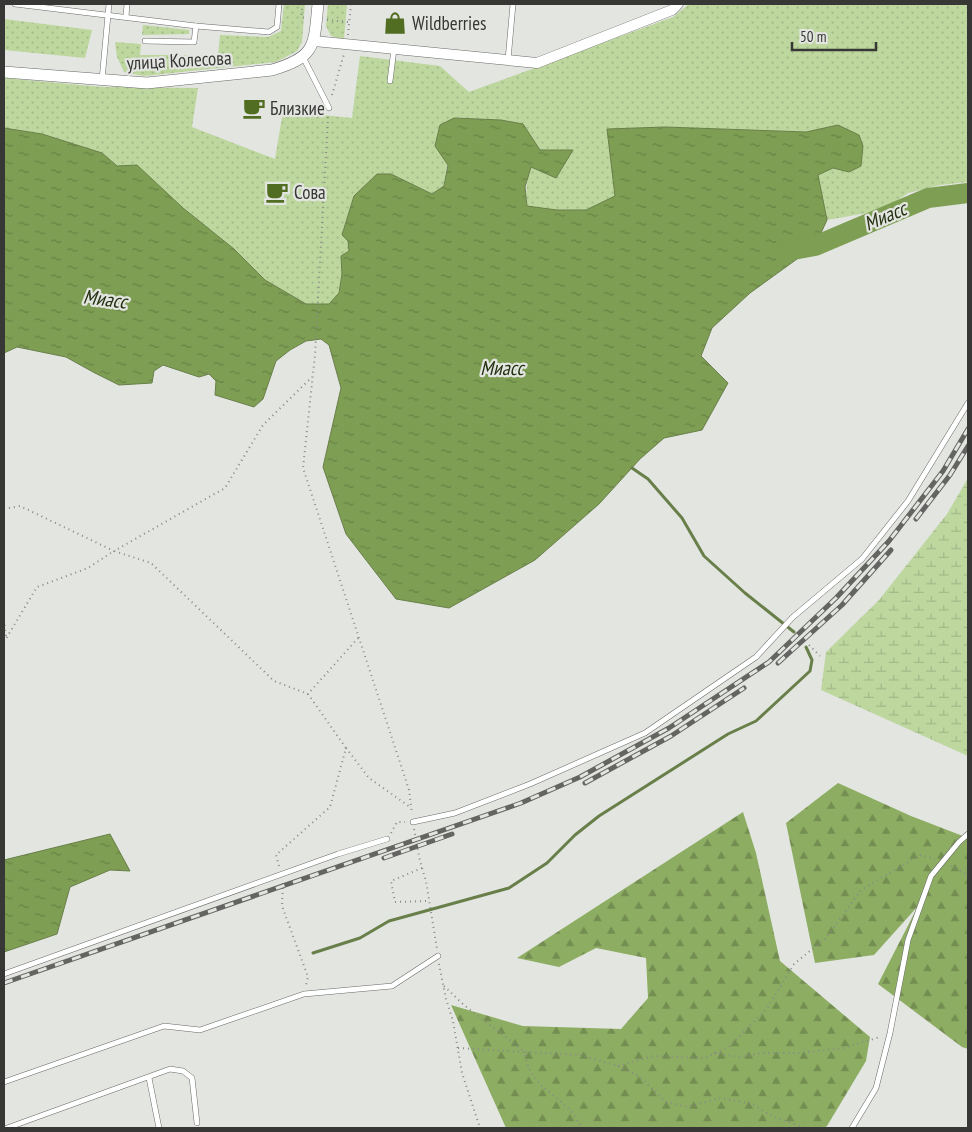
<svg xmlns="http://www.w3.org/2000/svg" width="972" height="1132" font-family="'PT Sans Narrow',sans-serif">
<defs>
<pattern id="grass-dots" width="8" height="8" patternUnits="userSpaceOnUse" patternTransform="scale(1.25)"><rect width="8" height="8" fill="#bdd79e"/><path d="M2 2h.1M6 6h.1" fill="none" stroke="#a3b989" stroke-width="1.8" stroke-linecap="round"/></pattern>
<pattern id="forest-firs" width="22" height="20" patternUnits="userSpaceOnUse" patternTransform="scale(1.25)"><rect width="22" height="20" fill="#8dae62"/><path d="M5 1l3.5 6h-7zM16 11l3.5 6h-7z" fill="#748e52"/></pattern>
<pattern id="wetland-marsh" width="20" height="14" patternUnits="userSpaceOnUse" patternTransform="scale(1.25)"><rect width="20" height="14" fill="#bdd79e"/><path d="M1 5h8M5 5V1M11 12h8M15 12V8" fill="none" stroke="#a3b989"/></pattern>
<pattern id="water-ripples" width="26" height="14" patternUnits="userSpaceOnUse" patternTransform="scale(1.25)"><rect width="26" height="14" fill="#7e9e53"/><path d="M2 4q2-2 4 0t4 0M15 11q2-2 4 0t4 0" fill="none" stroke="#688246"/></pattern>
</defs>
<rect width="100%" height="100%" fill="#e3e5e1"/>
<!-- grass -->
<g fill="url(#grass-dots)">
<polygon points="284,4 305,4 302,42 297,51 276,62 144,76 124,72 117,57 115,42 141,44 140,55 218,55 220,35 268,37 281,31"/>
<polygon points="328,4 347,4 344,39 331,36 326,26"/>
<path d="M689,4H968V182L940,185L908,193L884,210L827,220L817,175L833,168L849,172L838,125L806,132L665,127L608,129L615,196L586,210H557L527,207C525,182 528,172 539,150L523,124L501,120L454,118L444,186L432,194L391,174H377L354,197L348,241L349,251L341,256L342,274L339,294L329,304H306L265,280L234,249L183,208L137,165L117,166L101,153L42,134L4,128V78L102,87L198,88L192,127L275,159L283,111L352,118L360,56L440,66L469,92L673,17Z"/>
<polygon points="4,19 92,30 85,58 4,50"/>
<polygon points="143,25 189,30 189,34 142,35"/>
</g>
<!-- forest -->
<g fill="url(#forest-firs)">
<polygon points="838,783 911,816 968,838 968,1049 962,1047 878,984 918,906 874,955 815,963 786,823"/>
<polygon points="743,812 756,853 780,961 870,1037 866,1061 827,1126 824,1128 506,1128 451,1005 523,1026 621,1029 648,998 646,958 596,948 559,967 517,958"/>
</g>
<!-- wetland -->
<polygon fill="url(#wetland-marsh)" points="968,478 968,756 821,690 826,652 879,600 947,514"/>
<!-- water -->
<g fill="url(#water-ripples)" stroke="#697f4a">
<polygon points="454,118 501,120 523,124 540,150 573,150 556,178 531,167 525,187 527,206 557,210 586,210 615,196 607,129 665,127 806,132 838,125 859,135 863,146 861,166 849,172 833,168 818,175 827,220 815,246 750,293 712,328 701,356 728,383 702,430 664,438 640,459 599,504 535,560 449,608 396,599 346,534 323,467 341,388 329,345 321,339 306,341 290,350 276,361 263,399 254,407 215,395 216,381 209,374 199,377 163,365 154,371 152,383 119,385 93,372 66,357 17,347 4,353 4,128 42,134 102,153 117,166 137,165 183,208 234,249 265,280 306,304 329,304 339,293 342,274 341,256 349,251 348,241 342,235 354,196 377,174 391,174 432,194 444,186 448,165 435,146 440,125"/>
<polygon points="110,834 130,871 110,870 70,887 57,934 4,952 4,860"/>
</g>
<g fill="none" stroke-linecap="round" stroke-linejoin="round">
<!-- stream -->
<g stroke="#697f4a" stroke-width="3">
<polyline points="632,468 648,479 682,518 704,556 745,593 794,632"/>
<polyline points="313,953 360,938 389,921 509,888 547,863 575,835 599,816 728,734 756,721 810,671 812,660 806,647"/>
</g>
<!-- river -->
<polyline stroke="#7e9e53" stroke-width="20" points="788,251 815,246 928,198 968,193"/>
<defs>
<g id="service">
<polyline points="15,4 196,26 269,32 277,27 279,4"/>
<polyline points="126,16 127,4"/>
<polyline points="145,41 194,42 196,26"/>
<polyline points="303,57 329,108"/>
<polyline points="508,60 513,4"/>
<polyline points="102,80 109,4"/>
<polyline points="390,81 394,49"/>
<polyline points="413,822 455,813 530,784 645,733 756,657 793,617 862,559 908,501 968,403"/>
<polyline points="4,974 338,854 387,839"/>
<polyline points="149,1078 159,1128"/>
<polyline points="4,1082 164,1026 200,1030 304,994 392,986 438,956"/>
<polyline points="7,1128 170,1069 183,1071 192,1078 197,1123"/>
<polyline points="852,1128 876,1088 890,1033 908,940 931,876 959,842 968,834"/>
</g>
<polyline id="minor" points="314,41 537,63 672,10 678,4"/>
<path id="tertiary" d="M4,72L147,83L272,70C316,57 314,46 318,4"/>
</defs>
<!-- service casing -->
<use href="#service" stroke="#696a68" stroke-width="6"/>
<!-- minor casing -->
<use href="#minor" stroke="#696a68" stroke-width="11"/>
<!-- tertiary casing -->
<use href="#tertiary" stroke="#696a68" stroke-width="12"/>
<!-- path -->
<g stroke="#898987" stroke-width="2" stroke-dasharray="1 4" stroke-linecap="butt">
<polyline points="303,4 301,17 305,18"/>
<polyline points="327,20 349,22"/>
<polyline points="348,35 351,4"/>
<polyline points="332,95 344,54"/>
<polyline points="328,117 315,355 303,468 409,790 412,814"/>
<polyline points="4,509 20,506 114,551 225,488 263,425 312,377"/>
<polyline points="4,620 6,638"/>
<polyline points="4,642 37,587 88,568 114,551 151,563 274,681 308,694"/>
<polyline points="809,645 820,656"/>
<polyline points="346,748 369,778 410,807"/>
<polyline points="414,829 420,861 426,881 437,949"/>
<polyline points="391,833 397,822 405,822"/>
<polyline points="279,866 276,855 330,807 346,748 308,694 359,637"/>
<polyline points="951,866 968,875"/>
<polyline points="422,868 391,881 395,902 428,901"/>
<polyline points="283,883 282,906 308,977 306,985"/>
<polyline points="439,964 446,999 453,1021 462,1073 480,1128"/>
<polyline points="444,986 464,1005 525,1052 581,1055 618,1066 639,1076 666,1102 687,1107 721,1098 752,1104 772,1116 805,1128"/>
<path d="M458,1048L525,1052C528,1083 550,1090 569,1109C574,1114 578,1122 583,1128"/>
<polyline points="714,1053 739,1057 762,1053 799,1053 843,1048 880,1037"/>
<polyline points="618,1066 653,1056 705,1058 730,1046 768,1007 794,964 826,938 861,890 920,855 935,859"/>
</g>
<!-- service -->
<use href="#service" stroke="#fff" stroke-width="5"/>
<!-- minor -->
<use href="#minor" stroke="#fff" stroke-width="10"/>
<!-- tertiary -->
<use href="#tertiary" stroke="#fff" stroke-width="11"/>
<defs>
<g id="rail">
<polyline points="916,519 950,475 968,446"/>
<polyline points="778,663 842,605 891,550"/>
<polyline points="585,783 671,736 744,688"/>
<polyline points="384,858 452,834"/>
<polyline points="4,983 521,803 580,777 669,728 769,662 836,598 889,541 943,471 968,429"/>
</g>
</defs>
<!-- rail casing -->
<use href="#rail" stroke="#646462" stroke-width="5"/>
<!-- rail -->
<use href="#rail" stroke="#e3e5e1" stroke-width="3" stroke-dasharray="9" stroke-linecap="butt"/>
</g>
<!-- icons -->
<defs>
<symbol id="shop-bare" viewBox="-9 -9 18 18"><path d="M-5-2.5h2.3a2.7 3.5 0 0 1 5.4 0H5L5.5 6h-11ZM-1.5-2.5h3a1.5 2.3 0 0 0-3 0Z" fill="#506d21" stroke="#e3e5e1" stroke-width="2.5" paint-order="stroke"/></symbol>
<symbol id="cafe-bare" viewBox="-9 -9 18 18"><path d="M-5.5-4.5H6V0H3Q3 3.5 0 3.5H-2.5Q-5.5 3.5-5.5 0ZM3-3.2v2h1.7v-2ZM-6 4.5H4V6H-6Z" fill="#506d21" stroke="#e3e5e1" stroke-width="2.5" paint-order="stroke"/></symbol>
</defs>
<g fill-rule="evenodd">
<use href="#shop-bare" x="379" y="7" width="32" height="32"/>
<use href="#cafe-bare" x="238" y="92" width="32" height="32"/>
<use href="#cafe-bare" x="261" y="176" width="32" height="32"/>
</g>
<g text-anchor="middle" stroke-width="4.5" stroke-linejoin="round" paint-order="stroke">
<!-- poi labels -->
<g font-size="19" fill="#373736" stroke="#e3e5e1" text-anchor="start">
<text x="412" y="30">Wildberries</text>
<text x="270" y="115">Близкие</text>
<text x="294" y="199">Сова</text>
</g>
<!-- street labels -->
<g font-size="19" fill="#373736" stroke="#e3e5e1">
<text transform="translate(179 60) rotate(-3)" y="7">улица Колесова</text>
</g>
<!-- water labels -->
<g font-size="20" font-style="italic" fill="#253212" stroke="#e3e5e1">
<text transform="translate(885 216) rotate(-23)" y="7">Миасс</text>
<text transform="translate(105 299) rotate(7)" y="7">Миасс</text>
<text x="502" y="375">Миасс</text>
</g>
</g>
<!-- border -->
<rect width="972" height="1132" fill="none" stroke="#373736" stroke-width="10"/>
<!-- scale -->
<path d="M792 42v8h84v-8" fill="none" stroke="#373736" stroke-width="2.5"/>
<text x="800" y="42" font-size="15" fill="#373736" stroke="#e3e5e1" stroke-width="4" paint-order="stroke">50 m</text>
</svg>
